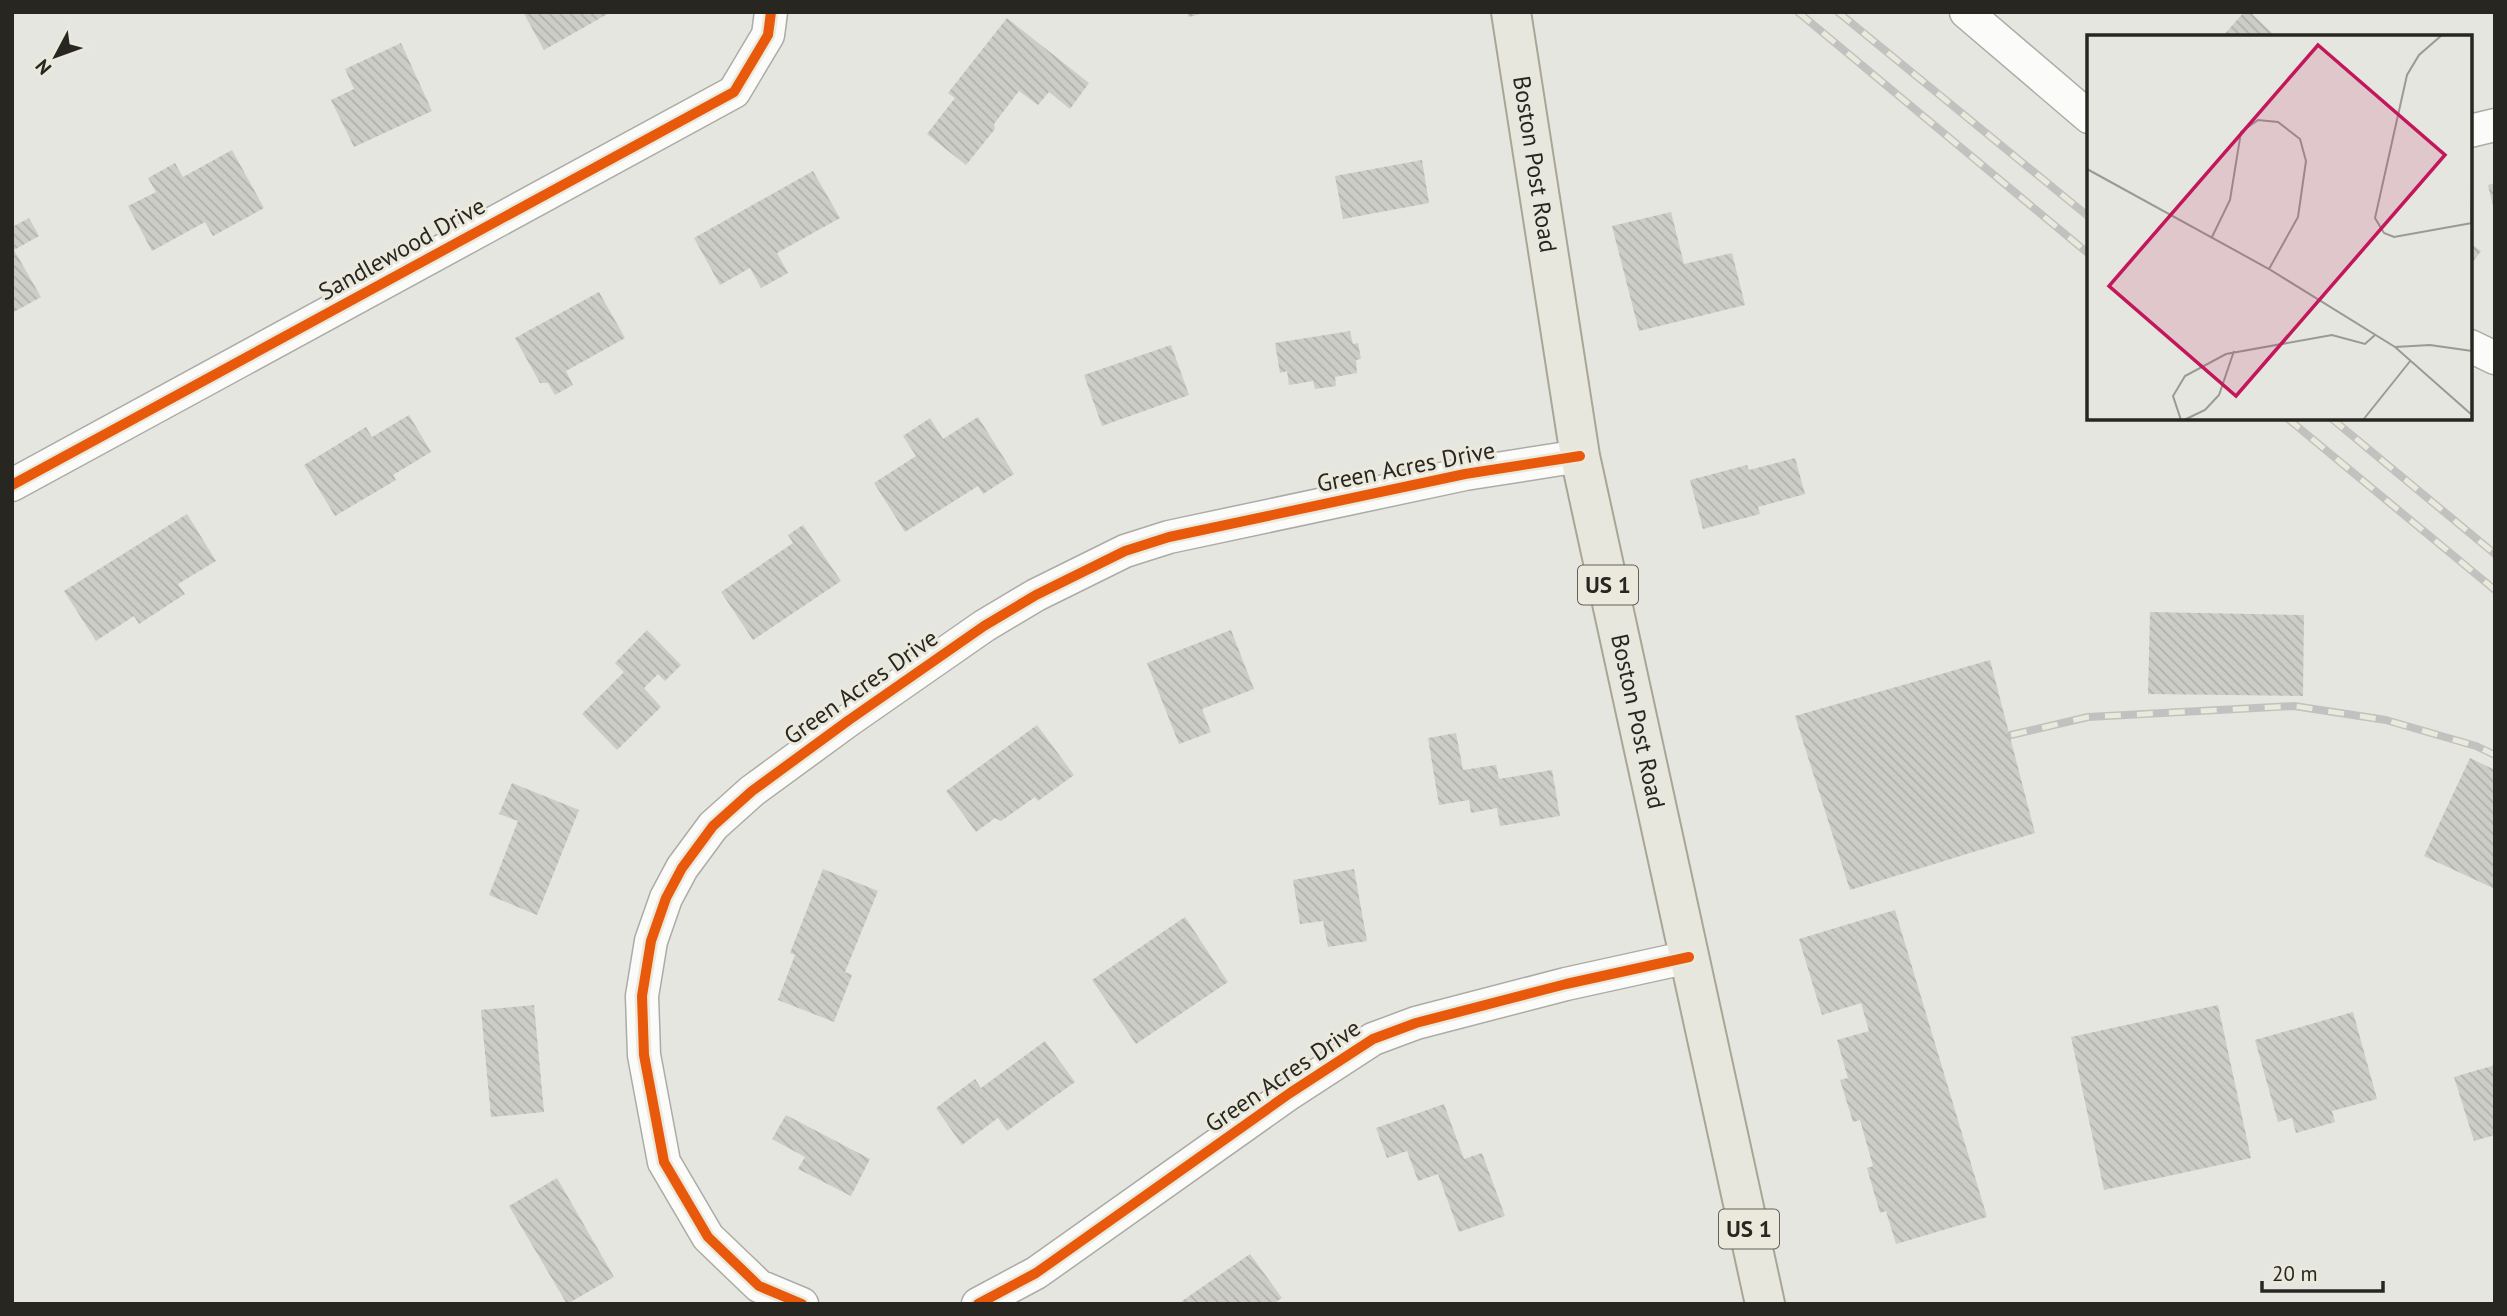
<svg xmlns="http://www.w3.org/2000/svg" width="2507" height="1316" font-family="'PT Sans',sans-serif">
<defs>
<pattern id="building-back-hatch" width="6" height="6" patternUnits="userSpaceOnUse" patternTransform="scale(1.75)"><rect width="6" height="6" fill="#cdcdc8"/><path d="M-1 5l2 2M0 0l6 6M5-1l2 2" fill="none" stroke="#b0b0ac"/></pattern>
</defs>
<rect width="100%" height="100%" fill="#e6e6e0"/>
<!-- building -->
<g fill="url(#building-back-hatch)">
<polygon points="523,12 611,12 544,50"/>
<polygon points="1187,12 1204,12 1204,13 1189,17"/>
<polygon points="2244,12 2250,12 2276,37 2222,37"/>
<polygon points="1007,18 1089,83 1070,109 1049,92 1038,105 1019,91 994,124 995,129 966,165 927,134 955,98 948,93"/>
<polygon points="401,43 432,111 354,147 331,100 354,89 345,69"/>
<polygon points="232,150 264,208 213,236 205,222 152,251 128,206 156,192 148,178 175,163 183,177"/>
<polygon points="1422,160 1429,203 1343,219 1335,176"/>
<polygon points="813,171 840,218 777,253 788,273 761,288 750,268 720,285 694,238"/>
<polygon points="2495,183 2495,210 2494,210 2488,185"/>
<polygon points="1671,212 1684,264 1732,253 1745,305 1639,331 1612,226"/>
<polygon points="29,218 39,236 14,250 41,297 12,313 12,227"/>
<polygon points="2470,243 2481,251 2470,266"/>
<polygon points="599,292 625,338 566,371 573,385 555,395 548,383 540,383 515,338"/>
<polygon points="1350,331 1353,344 1358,343 1361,359 1356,360 1357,373 1335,377 1336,386 1315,389 1313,381 1289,385 1287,371 1280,373 1275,343"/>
<polygon points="1171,345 1189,395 1102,426 1084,375"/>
<polygon points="409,415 431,452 393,475 396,480 335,516 304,465 366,427 372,437"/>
<polygon points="978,417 1014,474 983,494 978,486 905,532 874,483 916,456 903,436 930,418 943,439"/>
<polygon points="1795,458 1805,494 1758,507 1760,514 1703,529 1690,480 1747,465 1749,470"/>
<polygon points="187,514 216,561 178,584 185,594 139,624 134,616 96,641 64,591"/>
<polygon points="803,525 841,581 753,640 721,592 793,543 788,535"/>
<polygon points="2150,612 2304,615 2303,696 2148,694"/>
<polygon points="647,630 681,665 665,681 658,674 644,688 661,707 617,750 582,714 624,672 615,663"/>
<polygon points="1231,630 1254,689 1202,709 1211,732 1179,744 1147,663"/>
<polygon points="1990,660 2035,833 1850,890 1795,716"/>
<polygon points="1037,725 1074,775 1038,801 1035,797 1001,821 995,818 976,832 946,791"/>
<polygon points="1456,733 1463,770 1496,765 1499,779 1552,770 1560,816 1500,826 1497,808 1471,813 1469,800 1439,805 1428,738"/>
<polygon points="2470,758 2495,770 2495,889 2424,856"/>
<polygon points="512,783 579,810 537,915 489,895 518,821 499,814"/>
<polygon points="823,869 878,891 845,972 852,975 834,1022 778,1000 795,955 790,953"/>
<polygon points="1354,869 1367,941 1328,947 1323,921 1300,924 1293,880"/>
<polygon points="1895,910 1987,1217 1896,1244 1886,1211 1880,1213 1867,1168 1873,1166 1860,1120 1853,1122 1840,1080 1848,1078 1837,1040 1869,1031 1861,1003 1822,1015 1799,939"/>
<polygon points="1185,917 1228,982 1136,1044 1092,980"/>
<polygon points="534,1005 544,1112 491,1117 481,1010"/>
<polygon points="2218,1005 2251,1158 2104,1190 2071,1037"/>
<polygon points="2353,1012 2377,1099 2332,1111 2335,1122 2296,1133 2292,1118 2278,1122 2255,1040"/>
<polygon points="1045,1041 1075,1082 1007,1131 998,1118 962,1145 936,1108 975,1079 981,1088"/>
<polygon points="2495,1065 2495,1135 2474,1141 2454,1077"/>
<polygon points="1444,1104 1464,1159 1482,1153 1505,1216 1459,1232 1438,1174 1418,1181 1407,1151 1387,1158 1376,1128"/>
<polygon points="786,1115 870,1159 851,1196 798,1169 805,1157 772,1139"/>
<polygon points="557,1178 614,1277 567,1304 509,1206"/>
<polygon points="1250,1254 1282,1298 1273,1304 1184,1304 1182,1301"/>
</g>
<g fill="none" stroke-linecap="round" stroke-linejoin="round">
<defs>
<g id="street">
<polyline points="1966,12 2089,117"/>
<polyline points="2470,131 2495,125"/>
<polyline points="2470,346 2495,358"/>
<polyline points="12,485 734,92 768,35 771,12"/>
<polyline points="802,1304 759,1286 708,1237 664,1162 644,1055 642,996 651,941 666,898 682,868 713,826 752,791 849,720 984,626 1036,595 1125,551 1169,537 1465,474 1580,456"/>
<polyline points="978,1304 1036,1273 1290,1093 1373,1039 1416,1023 1566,984 1689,957"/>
</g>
<g id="primary">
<path id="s1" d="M1511,12L1580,456L1765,1304"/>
</g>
</defs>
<!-- street casing -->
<use href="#street" stroke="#acaba6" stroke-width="35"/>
<!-- primary casing -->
<use href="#primary" stroke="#a8a694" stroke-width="42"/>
<!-- street -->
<use href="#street" stroke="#fbfbfa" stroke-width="32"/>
<!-- primary -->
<use href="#primary" stroke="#e8e7dd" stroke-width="38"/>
<defs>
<g id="rail">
<polyline points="1798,12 2089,254"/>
<polyline points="1838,12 2089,217"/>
<polyline points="2287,418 2495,590"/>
<polyline points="2331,418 2495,554"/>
<polyline points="2011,735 2088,717 2294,706 2386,720 2476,746 2495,755"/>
</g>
</defs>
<!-- rail casing -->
<use href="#rail" stroke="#c1c1bf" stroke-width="8"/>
<!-- rail -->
<use href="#rail" stroke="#eae9dc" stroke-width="5" stroke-dasharray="16" stroke-linecap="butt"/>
<defs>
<g id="cycleway">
<polyline points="12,485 734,92 768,35 771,12"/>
<polyline points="802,1304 759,1286 708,1237 664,1162 644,1055 642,996 651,941 666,898 682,868 713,826 752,791 849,720 984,626 1036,595 1125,551 1169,537 1465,474 1580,456"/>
<polyline points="978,1304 1036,1273 1290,1093 1373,1039 1416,1023 1566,984 1689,957"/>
</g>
</defs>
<!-- cycleway casing -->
<use href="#cycleway" stroke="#eae9dc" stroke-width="15"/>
<!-- cycleway -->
<use href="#cycleway" stroke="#e8590c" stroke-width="10"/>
</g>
<g text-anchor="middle" stroke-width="6" stroke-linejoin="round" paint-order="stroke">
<!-- shield labels -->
<g fill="#eae9dc" stroke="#626059" stroke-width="2">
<rect x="1578" y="565.5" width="60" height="39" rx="5"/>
<rect x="1719" y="1209.5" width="60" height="39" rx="5"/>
</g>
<g font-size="23" font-weight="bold" fill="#272621">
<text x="1608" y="593">US 1</text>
<text x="1749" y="1237">US 1</text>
</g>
<!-- street labels -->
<g font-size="24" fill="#272621" stroke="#eae9dc">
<text dy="8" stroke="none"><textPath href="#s1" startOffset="154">Boston Post Road</textPath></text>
<text transform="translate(402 249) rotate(-29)" y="8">Sandlewood Drive</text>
<text transform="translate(1406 467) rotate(-11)" y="8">Green Acres Drive</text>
<text transform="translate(861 687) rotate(-35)" y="8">Green Acres Drive</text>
<text dy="8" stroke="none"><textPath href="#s1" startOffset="721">Boston Post Road</textPath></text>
<text transform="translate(1283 1076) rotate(-34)" y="8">Green Acres Drive</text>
</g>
</g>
<!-- overview -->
<g transform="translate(2087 35)">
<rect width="385" height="385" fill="#e6e6e0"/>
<path fill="none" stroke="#9a9994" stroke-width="2" d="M355,0L332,20L320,40L288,183L297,198L307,202L385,188M0,134L182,234L308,312L385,380M384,188L385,148M125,202L143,165L154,97L171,85L191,87L213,104L219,126L211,182L182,234M308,312L343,310L385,316M94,385L86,361L98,341L139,319L245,300L278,309L288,300M97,385L118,375L132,360L147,316M276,385L324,325"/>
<path fill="#c2185b" fill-opacity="0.15" stroke="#c2185b" stroke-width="3.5" d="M231,10L358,120L149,361L22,251Z"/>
<rect width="385" height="385" fill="none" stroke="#272621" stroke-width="3.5"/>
</g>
<!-- border -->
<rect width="2507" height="1316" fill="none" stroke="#272621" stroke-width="28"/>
<!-- north arrow -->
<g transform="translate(56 56) rotate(229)" stroke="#eae9dc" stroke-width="5" paint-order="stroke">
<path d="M0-5L12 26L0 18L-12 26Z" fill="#272621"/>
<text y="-10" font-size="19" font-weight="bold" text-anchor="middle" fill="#272621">N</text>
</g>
<!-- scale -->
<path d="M2262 1281v10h121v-10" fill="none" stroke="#272621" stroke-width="3.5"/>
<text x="2272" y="1281" font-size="21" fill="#272621" stroke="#eae9dc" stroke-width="5" paint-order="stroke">20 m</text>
</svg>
